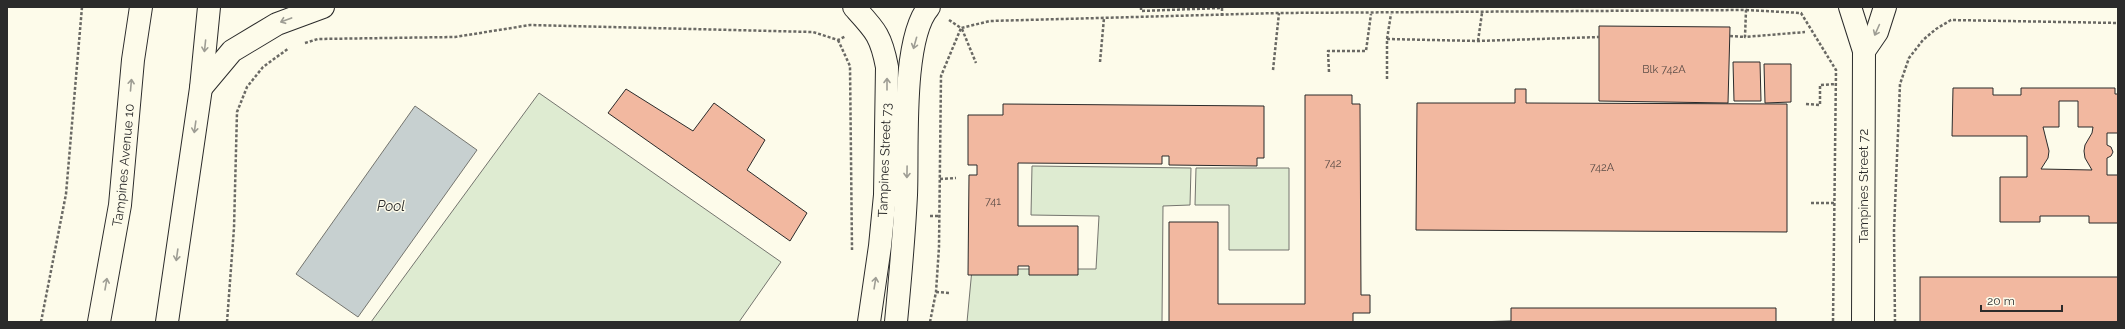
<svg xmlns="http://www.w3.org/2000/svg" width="2125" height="329" font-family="Raleway,sans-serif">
<rect width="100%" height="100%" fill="#fdfbea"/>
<!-- green -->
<g fill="#deebd1" stroke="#74746e">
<polygon points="539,93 781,262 739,322 371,322"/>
<polygon points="1032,166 1191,168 1190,205 1163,206 1162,322 967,322 972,269 1096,269 1099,216 1031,215"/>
<polygon points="1196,168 1289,168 1289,250 1229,250 1229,205 1195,205"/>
</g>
<!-- water -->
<polygon fill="#c7d0d0" stroke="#74746e" points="415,106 477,150 358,317 296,274"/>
<!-- building -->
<g fill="#f2b8a0" stroke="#2b2b2b" fill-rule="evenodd">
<polygon points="1599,26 1730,27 1728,103 1599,101"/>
<polygon points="1733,62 1760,62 1761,101 1734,101"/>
<polygon points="1764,64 1791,64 1791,102 1765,103"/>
<path d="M1953,88H1993V95H2021V88H2115V94H2118V133H2107V145L2111,147L2113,152L2111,156L2107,158V175H2118V223H2089V216H2040V222H2000V177H2027V136H1952ZM2059,101H2078V127H2093L2092,133L2085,145L2084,151L2085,158L2092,170L2041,169L2048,158L2049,151L2043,127H2059Z"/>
<polygon points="626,89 693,131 714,103 765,140 747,170 807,213 790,241 608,113"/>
<polygon points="1515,89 1526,89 1526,103 1787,104 1787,232 1416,230 1417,103 1515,103"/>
<polygon points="1305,95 1352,95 1352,104 1360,104 1361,295 1370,295 1370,313 1353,313 1353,322 1169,322 1169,222 1218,222 1218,304 1305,304"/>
<polygon points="1003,104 1264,106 1264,158 1257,158 1257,166 1169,165 1169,156 1162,156 1162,164 1018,163 1018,226 1078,226 1078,275 1029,275 1029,266 1018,266 1018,275 968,275 969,175 977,175 977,165 968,165 968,115 1003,115"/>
<rect x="1920" y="277" width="198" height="45"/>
<polygon points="1511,308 1776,308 1776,322 1473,322 1511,321"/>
</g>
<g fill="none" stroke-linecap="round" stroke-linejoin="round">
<defs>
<g id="street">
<path d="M854,7C875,30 881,35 887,67L885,195L880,246L869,322"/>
<polyline points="1850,7 1864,51 1863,322"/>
<polyline points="1864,51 1877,32 1885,7"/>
<path d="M896,322C900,280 904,237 906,195C908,150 901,39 929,7"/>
</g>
<g id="primary">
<polyline points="201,88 232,51 277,24 323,7"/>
<path id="s1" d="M99,322L120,205L133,60L141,7"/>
<polyline points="167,322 201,88 209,7"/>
</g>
</defs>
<!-- street casing -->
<use href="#street" stroke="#2b2b2b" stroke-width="24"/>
<!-- primary casing -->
<use href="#primary" stroke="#2b2b2b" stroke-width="24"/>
<!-- path -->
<g stroke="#6a6964" stroke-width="2.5" stroke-dasharray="3 2" stroke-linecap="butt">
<polyline points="1141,7 1141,11 1222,8 1222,16"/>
<polyline points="1746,10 1801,13 1836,70 1833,322"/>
<polyline points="949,20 961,28 990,21 1279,13 1746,10 1745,37 1805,32"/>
<polyline points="962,29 976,63"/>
<polyline points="1730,36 1745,37"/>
<polyline points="1387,39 1478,41 1599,37"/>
<polyline points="838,40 850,66 852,250"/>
<polyline points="1478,41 1482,13"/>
<polyline points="305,43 318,39 455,37 530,25 813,32 838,40 846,36"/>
<polyline points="1100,62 1104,18"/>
<polyline points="1273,70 1279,13"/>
<polyline points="1329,72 1328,51 1366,51 1371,14"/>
<polyline points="1387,79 1387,39 1391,14"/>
<polyline points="1806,104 1820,105 1820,85 1836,84"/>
<polyline points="940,179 956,178"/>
<polyline points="1811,203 1834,203"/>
<polyline points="930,216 940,216"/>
<polyline points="936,292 950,293"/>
<polyline points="41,322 66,194 82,7"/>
<polyline points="227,322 234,228 237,112 247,87 263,67 289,48"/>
<polyline points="930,322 936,292 939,247 941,76 961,28"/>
<polyline points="1895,322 1894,230 1900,84 1909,58 1923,40 1936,29 1951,20 2118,23"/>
</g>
<!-- street -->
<use href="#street" stroke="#fdfbea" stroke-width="22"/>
<!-- primary -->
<use href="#primary" stroke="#fdfbea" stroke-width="22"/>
</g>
<!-- one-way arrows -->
<defs><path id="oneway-shaft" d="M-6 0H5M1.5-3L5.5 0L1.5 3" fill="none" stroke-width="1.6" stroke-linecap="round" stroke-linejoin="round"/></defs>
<g stroke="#9e9d94">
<use href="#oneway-shaft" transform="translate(286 20) rotate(160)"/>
<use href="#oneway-shaft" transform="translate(1877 30) rotate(114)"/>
<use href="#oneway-shaft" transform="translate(915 43) rotate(106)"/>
<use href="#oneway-shaft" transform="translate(205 46) rotate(96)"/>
<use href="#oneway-shaft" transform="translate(887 84) rotate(-90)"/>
<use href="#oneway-shaft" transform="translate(131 85) rotate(-85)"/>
<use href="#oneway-shaft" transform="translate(195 127) rotate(98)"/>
<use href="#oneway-shaft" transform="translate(907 172) rotate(91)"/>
<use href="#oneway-shaft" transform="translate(177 255) rotate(98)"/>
<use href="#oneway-shaft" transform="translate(875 283) rotate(-81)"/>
<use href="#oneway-shaft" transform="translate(106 284) rotate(-80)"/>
</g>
<g text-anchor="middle" stroke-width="3" stroke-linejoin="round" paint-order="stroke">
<!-- number labels -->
<g font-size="11" fill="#5d4e48">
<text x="1664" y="73">Blk 742A</text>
<text x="1333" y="167">742</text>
<text x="1602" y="171">742A</text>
<text x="993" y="205">741</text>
</g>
<!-- street labels -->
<g font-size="13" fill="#2b2b2b" stroke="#fdfbea">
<text transform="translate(884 160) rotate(-88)" y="5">Tampines Street 73</text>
<text dy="5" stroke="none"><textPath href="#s1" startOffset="159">Tampines Avenue 10</textPath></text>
<text transform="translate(1863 186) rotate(-90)" y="5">Tampines Street 72</text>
</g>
<!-- water labels -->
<g font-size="14" font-style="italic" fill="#2b2b2b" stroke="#fdfbea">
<text x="391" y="211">Pool</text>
</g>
</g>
<!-- border -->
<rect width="2125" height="329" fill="none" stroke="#2b2b2b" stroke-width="16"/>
<!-- scale -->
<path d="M1981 305v6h81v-6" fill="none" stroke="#2b2b2b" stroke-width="2"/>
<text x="1987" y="305" font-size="12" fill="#2b2b2b" stroke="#fdfbea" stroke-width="3" paint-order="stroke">20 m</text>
</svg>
